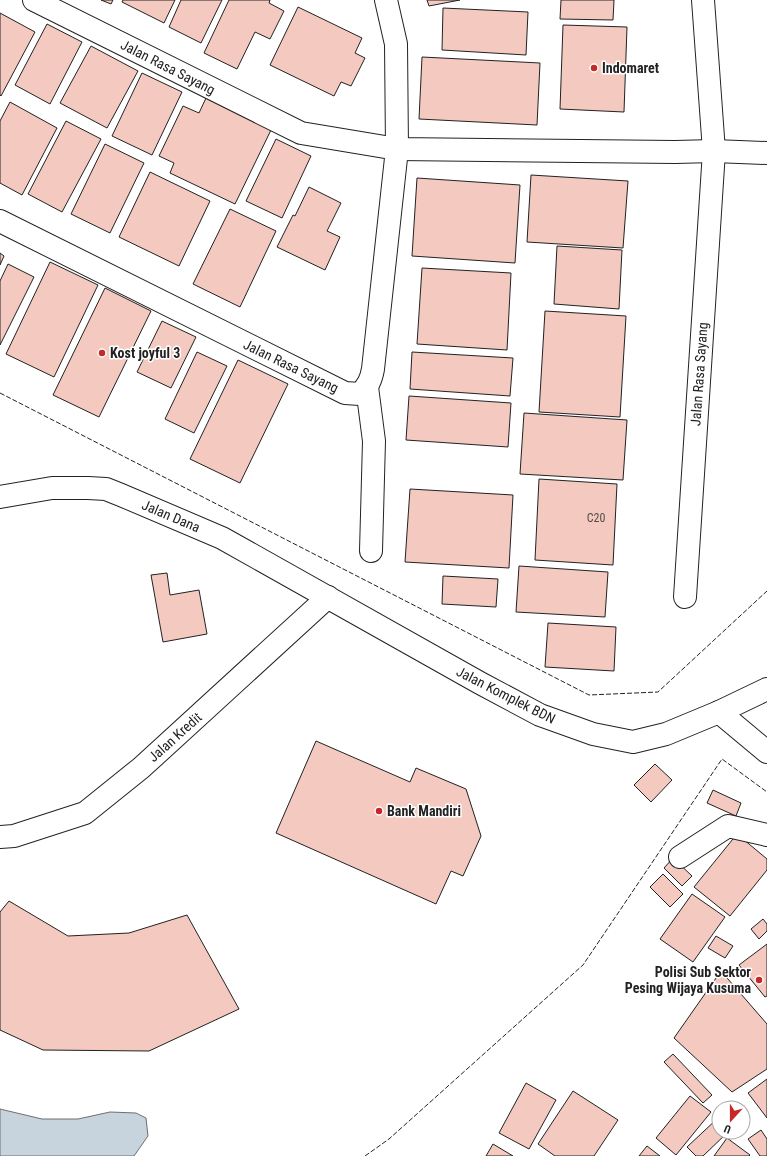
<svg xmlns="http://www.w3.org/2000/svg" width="767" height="1156" font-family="'Roboto Condensed',sans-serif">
<rect width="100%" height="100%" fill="#fff"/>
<!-- water -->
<polygon fill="#c7d3dd" stroke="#6f6f6f" points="0,1109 42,1119 78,1119 110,1112 136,1113 146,1118 148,1136 134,1156 0,1156"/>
<!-- building -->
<g fill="#f3c9c0" stroke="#222">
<polygon points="101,0 113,0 111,4"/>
<polygon points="123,0 175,0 164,23 122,2"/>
<polygon points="181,0 222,0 201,43 169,27"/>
<polygon points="229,0 270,0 269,3 284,11 270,39 255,32 237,69 204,53"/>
<polygon points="427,0 460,0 429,6"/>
<polygon points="561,0 614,0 613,20 560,19"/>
<polygon points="298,7 362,38 355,53 365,58 351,86 341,82 334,96 270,65"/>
<polygon points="443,8 528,12 526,55 442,50"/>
<polygon points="0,13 35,32 1,96 0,95"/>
<polygon points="47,24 82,42 50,104 15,85"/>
<polygon points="563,25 627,27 624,112 560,109"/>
<polygon points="91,46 138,71 107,128 60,103"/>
<polygon points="422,57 540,63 537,125 419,119"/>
<polygon points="142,73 182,92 152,155 112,136"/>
<polygon points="206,98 271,130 235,204 170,173 174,163 159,156 183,106 199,113"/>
<polygon points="10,102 57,128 22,195 0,183 0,121"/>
<polygon points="66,121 101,139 62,212 28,194"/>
<polygon points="276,139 311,156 282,218 246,201"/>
<polygon points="105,144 144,163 110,233 71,214"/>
<polygon points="150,172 210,201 179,266 119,237"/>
<polygon points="531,175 628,181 623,248 527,242"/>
<polygon points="417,178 520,185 515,263 412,256"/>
<polygon points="309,187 341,203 327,231 340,237 325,270 277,247 293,215 295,216"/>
<polygon points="230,209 276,231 240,307 193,284"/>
<polygon points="557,246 622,250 619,309 554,304"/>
<polygon points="0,253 4,256 0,265"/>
<polygon points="50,262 98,285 54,377 6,354"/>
<polygon points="8,264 34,277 0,345 0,281"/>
<polygon points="422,268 511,273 507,350 417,344"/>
<polygon points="105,288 151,311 99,417 53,395"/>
<polygon points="545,311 626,316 620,417 539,412"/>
<polygon points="162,321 196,337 171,388 137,372"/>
<polygon points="197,352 227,366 194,433 165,419"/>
<polygon points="412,352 513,358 510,396 410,389"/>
<polygon points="238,360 288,384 240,483 190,459"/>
<polygon points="409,396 511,403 508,447 406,440"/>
<polygon points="524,413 627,420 623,480 520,474"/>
<polygon points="539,479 617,484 613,565 535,560"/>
<polygon points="410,489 513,495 509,568 405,562"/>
<polygon points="519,566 608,572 605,617 516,612"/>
<polygon points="167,573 170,595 199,590 207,634 163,642 151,575"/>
<polygon points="443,576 498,579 496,607 442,604"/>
<polygon points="548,623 616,627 614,671 545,667"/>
<polygon points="316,741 410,782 416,768 466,789 481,836 463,876 451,871 436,904 276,833"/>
<polygon points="655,764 672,780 651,802 634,785"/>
<polygon points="713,790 741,803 736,816 707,803"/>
<polygon points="737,834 767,859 767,870 730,916 694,887"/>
<polygon points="673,858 692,876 682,886 664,868"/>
<polygon points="663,874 683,894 670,907 650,887"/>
<polygon points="692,894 725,917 693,962 660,939"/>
<polygon points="9,901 68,936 129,933 187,915 239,1009 149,1051 43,1050 0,1030 0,912"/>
<polygon points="763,919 767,924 767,931 759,939 751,929"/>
<polygon points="716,936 733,946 725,958 708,948"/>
<polygon points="767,944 767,996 765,997 739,965"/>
<polygon points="721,971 767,1024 767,1069 732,1092 674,1038"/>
<polygon points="673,1054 712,1095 703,1103 664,1062"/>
<polygon points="767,1079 767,1118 748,1093"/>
<polygon points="526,1083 556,1100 529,1149 499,1133"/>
<polygon points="573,1091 618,1120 594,1156 555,1156 538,1144"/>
<polygon points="690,1096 711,1112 676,1155 656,1138"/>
<polygon points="719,1117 719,1132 728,1132 703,1156 696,1156 687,1147"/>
<polygon points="761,1130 767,1139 767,1156 760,1156 748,1139"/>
<polygon points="727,1138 750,1155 749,1156 714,1156"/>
<polygon points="493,1144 513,1156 486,1156"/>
<polygon points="647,1146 660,1156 639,1156"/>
</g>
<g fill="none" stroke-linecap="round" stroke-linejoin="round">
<defs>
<g id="minor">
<polyline points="34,0 301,133 397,149 675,152 714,151 767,153"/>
<path d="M0,221L339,390L345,393L360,394C368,386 371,380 373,369L397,149L396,44L386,0"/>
<polyline points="367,387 374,441 371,551"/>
<polyline points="0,497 52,488 88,488 106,489 121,495 222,538 480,683 540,715 593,734 633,742 666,734 719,712 767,689"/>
<polyline points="685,597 714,151 703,0"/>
<polyline points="719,712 767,752"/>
<polyline points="0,837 14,836 85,813 141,768 328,597"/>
<polyline points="680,857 728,826 767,835"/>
</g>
</defs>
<!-- minor casing -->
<use href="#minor" stroke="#222" stroke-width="24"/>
<!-- minor -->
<use href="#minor" stroke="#fff" stroke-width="22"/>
<!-- fence -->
<g stroke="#222" stroke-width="1" stroke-dasharray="5 2" stroke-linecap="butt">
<polyline points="0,393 589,695 658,692 767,591"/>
<polyline points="365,1156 389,1139 583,965 722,759 767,792"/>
</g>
</g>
<!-- markers -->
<g fill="#c62828" stroke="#fff" stroke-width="1.5">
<circle cx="594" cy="68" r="4"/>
<circle cx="102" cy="353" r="4"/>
<circle cx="379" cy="811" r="4"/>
<circle cx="759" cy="980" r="4"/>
</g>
<g text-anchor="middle" stroke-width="3" stroke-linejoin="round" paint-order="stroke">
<!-- number labels -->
<g font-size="12" fill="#564c4a">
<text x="596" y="522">C20</text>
</g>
<!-- street labels -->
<g font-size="14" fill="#222" stroke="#fff">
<text transform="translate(168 67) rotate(27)" y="5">Jalan Rasa Sayang</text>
<text transform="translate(291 366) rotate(26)" y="5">Jalan Rasa Sayang</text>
<text transform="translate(699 374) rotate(-86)" y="5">Jalan Rasa Sayang</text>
<text transform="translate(171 516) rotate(23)" y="5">Jalan Dana</text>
<text transform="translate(506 695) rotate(27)" y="5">Jalan Komplek BDN</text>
<text transform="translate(175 737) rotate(-42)" y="5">Jalan Kredit</text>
</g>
<!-- poi labels -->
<g font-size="14" font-weight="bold" fill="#222" stroke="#fff" text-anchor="start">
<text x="602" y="73">Indomaret</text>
<text x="110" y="358">Kost joyful 3</text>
<text x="387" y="816">Bank Mandiri</text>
<text x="751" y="977" text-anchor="end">Polisi Sub Sektor<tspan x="751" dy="16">Pesing Wijaya Kusuma</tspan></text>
</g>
</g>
<!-- north arrow -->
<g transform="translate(731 1120) rotate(201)"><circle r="19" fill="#ffffff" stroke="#a7a7a7"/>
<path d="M0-3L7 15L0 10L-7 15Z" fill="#c62828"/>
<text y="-6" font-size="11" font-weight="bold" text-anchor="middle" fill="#222222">U</text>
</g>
</svg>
